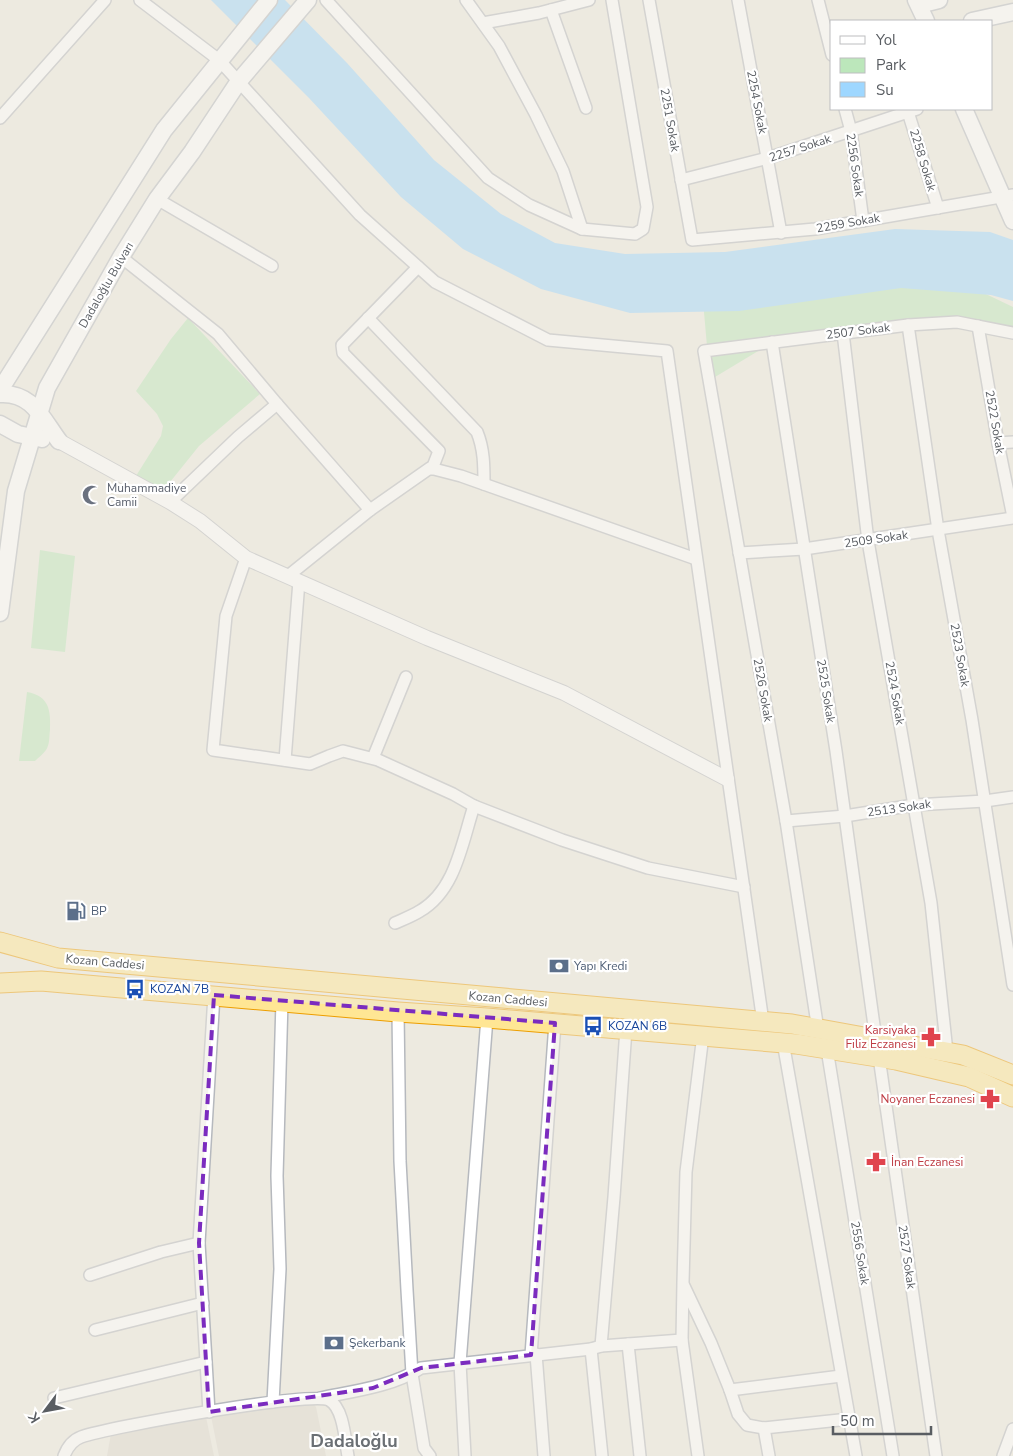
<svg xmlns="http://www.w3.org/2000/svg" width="1013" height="1456" font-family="'Nunito Sans',sans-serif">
<rect width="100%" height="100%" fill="#edeae0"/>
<!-- education -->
<g fill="#ddd9cf">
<polygon points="310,1400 316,1407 326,1456 219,1456 211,1416"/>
<polygon points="206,1417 214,1456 107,1456 112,1428"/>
</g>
<!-- green -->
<g fill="#bce7bb">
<polygon points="859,282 967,285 1013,307 1013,332 965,324 773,342 710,380 703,301"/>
<polygon points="188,318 260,394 199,446 162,492 136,476 161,436 163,426 157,414 136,391 171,339"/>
<polygon points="40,550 75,556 65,652 31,648"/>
<path d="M27,692C49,696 51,710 50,730C49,737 50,744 46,750C43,754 38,758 35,761H19Z"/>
</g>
<!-- water -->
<polygon fill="#9ed7ff" points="211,0 285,0 347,63 434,160 501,214 555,243 625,254 725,252 895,229 990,232 1013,240 1013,301 991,295 901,288 739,311 630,313 541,289 463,249 401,197 309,98"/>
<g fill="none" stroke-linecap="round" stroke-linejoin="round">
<defs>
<g id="minor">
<polyline points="140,0 219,60 360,215 435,282 548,340 667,351 763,1022"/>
<polyline points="326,0 488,178 529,205 582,229 635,234 643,229 647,207 612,0"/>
<polyline points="466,0 499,46 536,115 563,171 582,229"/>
<polyline points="649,0 692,240 815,229 1013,195"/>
<polyline points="738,0 781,233"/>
<polyline points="818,0 832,55"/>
<polyline points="551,10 586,108"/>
<polyline points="483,23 539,13 589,0"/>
<polyline points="845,109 851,131 863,221"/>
<polyline points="908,112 938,208"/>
<polyline points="0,118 105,0"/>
<polyline points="681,180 768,158 917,109"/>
<polyline points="157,199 272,266"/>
<polyline points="121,257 218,334 277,404 370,510"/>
<polyline points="418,267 342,345 343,353 439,451 432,469"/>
<path d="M368,318L477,432C484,449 484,466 484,484"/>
<polyline points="908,325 938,530 972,720 1013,985"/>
<polyline points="978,326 998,443 1013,517"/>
<polyline points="843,333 868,541 931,903 947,1052"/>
<polyline points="772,342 836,751 876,1040"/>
<polyline points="998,443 1013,442"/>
<polyline points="170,502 238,437 277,404"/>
<polyline points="739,553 804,549 1013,518"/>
<polyline points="246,558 226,616 213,750 310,764 329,756 343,751 378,760 453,794 474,806 562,840 648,868 744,887"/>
<polyline points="288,576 370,510 430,468 461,476 696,559"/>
<polyline points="373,758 406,677"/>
<polyline points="285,760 299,581"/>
<polyline points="786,821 845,816 914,805 985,801 1013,797"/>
<path d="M395,923C404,919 412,916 420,911C456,890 462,842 474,806"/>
<polyline points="398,1012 400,1161 407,1290 412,1374 424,1448 430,1456"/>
<polyline points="818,1030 786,821 704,351 908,325 957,322 1013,333"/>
<polyline points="783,1042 856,1456"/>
<polyline points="827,1049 893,1456"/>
<polyline points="879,1057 936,1456"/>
<polyline points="90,1275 161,1252 199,1243"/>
<polyline points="684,1286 711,1343 730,1390 841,1376"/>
<polyline points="95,1330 203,1303"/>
<polyline points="628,1344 640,1456"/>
<polyline points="601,1346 614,1197 626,1029"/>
<polyline points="591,1349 602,1456"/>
<polyline points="536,1354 544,1456"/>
<polyline points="531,1355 555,1023"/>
<polyline points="730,1390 738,1414 747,1425 764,1428"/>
<polyline points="54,1398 206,1362"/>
<path d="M320,1398C354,1391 391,1387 421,1368L591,1349L601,1346L682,1340"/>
<polyline points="273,1402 280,1269 277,1176 282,1001"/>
<polyline points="209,1412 199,1243 214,995"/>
<path d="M64,1456C67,1448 73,1440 81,1437C109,1427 310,1391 329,1400C344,1408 345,1441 348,1456"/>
<polyline points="465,1456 460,1363 487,1018"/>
<polyline points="698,1456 682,1340 683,1282 686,1172 703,1035"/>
<polyline points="769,1456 764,1428 849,1419"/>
<polyline points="1003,1456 1013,1429"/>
</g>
<polyline id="tertiary" points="59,441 170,502 200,521 246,558 427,638 564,693 727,779"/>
<g id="secondary">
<polyline points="916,0 926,21"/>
<polyline points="919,5 939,0"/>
<polyline points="972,21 1013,12"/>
<polyline points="964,109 1013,221"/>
<polyline points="0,390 164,130 269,0"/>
<path d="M0,394C32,392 42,418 59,441"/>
<polyline points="0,424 18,434 42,439"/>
<polyline points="0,613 16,491 47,388 121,257 157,199 192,152 239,81 308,0"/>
</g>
<g id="trunk">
<polyline points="0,942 58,958 792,1024 963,1055 1013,1075"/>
<polyline points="0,983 41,981 398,1012 487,1018 796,1044 896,1060 969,1077 1013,1097"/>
</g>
</defs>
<!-- minor casing -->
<use href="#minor" stroke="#b6b9be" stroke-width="14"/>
<!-- tertiary casing -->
<use href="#tertiary" stroke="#b6b9be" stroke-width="16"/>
<!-- secondary casing -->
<use href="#secondary" stroke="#b6bac0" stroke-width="19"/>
<!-- trunk casing -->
<use href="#trunk" stroke="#ed9e00" stroke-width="21"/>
<!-- minor -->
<use href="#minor" stroke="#fff" stroke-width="11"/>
<!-- tertiary -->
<use href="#tertiary" stroke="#fff" stroke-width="14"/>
<!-- secondary -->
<use href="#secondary" stroke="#fff" stroke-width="16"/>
<!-- trunk -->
<use href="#trunk" stroke="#ffe694" stroke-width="19"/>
</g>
<!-- marked area -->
<path d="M0 0H1013V1456H0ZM214,995L555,1023L531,1355L421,1368L373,1388L209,1412L199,1243Z" fill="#edeae0" fill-opacity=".55" fill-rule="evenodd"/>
<path fill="none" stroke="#7b2cbf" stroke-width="4" stroke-dasharray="10 6" stroke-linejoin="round" d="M214,995L555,1023L531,1355L421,1368L373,1388L209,1412L199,1243Z"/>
<!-- icons -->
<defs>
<symbol id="mosque-bare" viewBox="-9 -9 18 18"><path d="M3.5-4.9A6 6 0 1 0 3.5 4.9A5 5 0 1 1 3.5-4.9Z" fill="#6b7280" stroke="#fff" stroke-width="2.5" paint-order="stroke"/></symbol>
<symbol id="fuel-bare" viewBox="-9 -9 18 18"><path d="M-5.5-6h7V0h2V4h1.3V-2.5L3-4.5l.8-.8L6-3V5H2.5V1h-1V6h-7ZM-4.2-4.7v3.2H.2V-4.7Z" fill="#5c6f8a" stroke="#fff" stroke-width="2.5" paint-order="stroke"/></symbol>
<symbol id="bank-bare" viewBox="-9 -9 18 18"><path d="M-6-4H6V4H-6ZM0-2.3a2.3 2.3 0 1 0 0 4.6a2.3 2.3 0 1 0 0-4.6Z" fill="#5c6f8a" stroke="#fff" stroke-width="2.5" paint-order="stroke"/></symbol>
<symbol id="bus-bare" viewBox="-9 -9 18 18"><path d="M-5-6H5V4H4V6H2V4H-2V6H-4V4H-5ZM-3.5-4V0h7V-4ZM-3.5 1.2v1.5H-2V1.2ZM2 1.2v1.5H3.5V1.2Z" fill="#1a4fb4" stroke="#fff" stroke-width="2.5" paint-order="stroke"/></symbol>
<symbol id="pharmacy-bare" viewBox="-9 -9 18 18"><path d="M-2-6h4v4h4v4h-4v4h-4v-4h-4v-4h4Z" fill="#e0444e" stroke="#fff" stroke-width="2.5" paint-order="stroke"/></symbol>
</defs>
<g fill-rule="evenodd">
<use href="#mosque-bare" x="78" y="481" width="28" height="28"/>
<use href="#fuel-bare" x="62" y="897" width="28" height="28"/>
<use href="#bank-bare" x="545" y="952" width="28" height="28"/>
<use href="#bus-bare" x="121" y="975" width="28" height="28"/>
<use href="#bus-bare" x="579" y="1012" width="28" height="28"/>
<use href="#pharmacy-bare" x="917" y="1023" width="28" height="28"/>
<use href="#pharmacy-bare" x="976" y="1085" width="28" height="28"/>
<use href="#pharmacy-bare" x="862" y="1148" width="28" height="28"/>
<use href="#bank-bare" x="320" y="1329" width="28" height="28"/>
</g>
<g text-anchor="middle" stroke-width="4.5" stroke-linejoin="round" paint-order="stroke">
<!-- street labels -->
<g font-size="12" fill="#595d62" stroke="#fff">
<text transform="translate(757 102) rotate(79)" y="4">2254 Sokak</text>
<text transform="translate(670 120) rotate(80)" y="4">2251 Sokak</text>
<text transform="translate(800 148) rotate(-18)" y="4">2257 Sokak</text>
<text transform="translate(923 160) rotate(73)" y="4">2258 Sokak</text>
<text transform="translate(855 165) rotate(82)" y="4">2256 Sokak</text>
<text transform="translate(848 223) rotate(-10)" y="4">2259 Sokak</text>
<text transform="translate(106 285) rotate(-60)" y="4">Dadaloğlu Bulvarı</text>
<text transform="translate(858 331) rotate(-7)" y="4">2507 Sokak</text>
<text transform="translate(995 422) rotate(80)" y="4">2522 Sokak</text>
<text transform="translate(876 539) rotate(-8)" y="4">2509 Sokak</text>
<text transform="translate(960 655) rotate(80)" y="4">2523 Sokak</text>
<text transform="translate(763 690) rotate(80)" y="4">2526 Sokak</text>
<text transform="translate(826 691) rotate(81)" y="4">2525 Sokak</text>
<text transform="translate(895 693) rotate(80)" y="4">2524 Sokak</text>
<text transform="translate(899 808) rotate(-8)" y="4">2513 Sokak</text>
<text transform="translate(105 962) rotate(5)" y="4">Kozan Caddesi</text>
<text transform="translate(508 999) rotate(5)" y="4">Kozan Caddesi</text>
<text transform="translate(860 1253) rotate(81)" y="4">2556 Sokak</text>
<text transform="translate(907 1257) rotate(82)" y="4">2527 Sokak</text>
</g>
<!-- worship labels -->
<g font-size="12" fill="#5b616d" stroke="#fff" text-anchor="start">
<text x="107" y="492">Muhammadiye<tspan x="107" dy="14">Camii</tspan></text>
</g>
<!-- service labels -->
<g font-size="12" fill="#4e5e75" stroke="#fff" text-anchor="start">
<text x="91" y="915">BP</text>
<text x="574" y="970">Yapı Kredi</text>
<text x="349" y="1347">Şekerbank</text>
</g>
<!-- transit labels -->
<g font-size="12" fill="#164399" stroke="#fff" text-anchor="start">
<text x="150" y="993">KOZAN 7B</text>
<text x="608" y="1030">KOZAN 6B</text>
</g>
<!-- health labels -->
<g font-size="12" fill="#be3a42" stroke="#fff" text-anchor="end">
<text x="916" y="1034">Karsiyaka<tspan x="916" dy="14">Filiz Eczanesi</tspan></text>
<text x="975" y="1103">Noyaner Eczanesi</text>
<text x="891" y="1166" text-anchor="start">İnan Eczanesi</text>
</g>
<!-- district labels -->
<g font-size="18" font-weight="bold" fill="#6a6f74" stroke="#fff">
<text x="354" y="1447">Dadaloğlu</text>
</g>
</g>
<!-- legend -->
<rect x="830" y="20" width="162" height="90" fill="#ffffff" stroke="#bdbec0"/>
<rect x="840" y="36" width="25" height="8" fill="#ffffff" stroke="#bdbec0"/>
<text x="876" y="45" font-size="15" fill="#595d62">Yol</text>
<rect x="840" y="58" width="25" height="15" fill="#bce7bb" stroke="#bdbec0"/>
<text x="876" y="70" font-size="15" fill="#595d62">Park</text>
<rect x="840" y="82" width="25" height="15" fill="#9ed7ff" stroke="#bdbec0"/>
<text x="876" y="95" font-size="15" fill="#595d62">Su</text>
<!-- north arrow -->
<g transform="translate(45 1411) rotate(238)" stroke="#ffffff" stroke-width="4" paint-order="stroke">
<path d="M0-4L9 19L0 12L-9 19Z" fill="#595d62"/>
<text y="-8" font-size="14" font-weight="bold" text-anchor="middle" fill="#595d62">K</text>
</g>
<!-- scale -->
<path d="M833 1426v8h98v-8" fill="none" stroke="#595d62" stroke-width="2.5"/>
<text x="840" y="1426" font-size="15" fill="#595d62" stroke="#ffffff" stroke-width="4" paint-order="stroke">50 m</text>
</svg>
